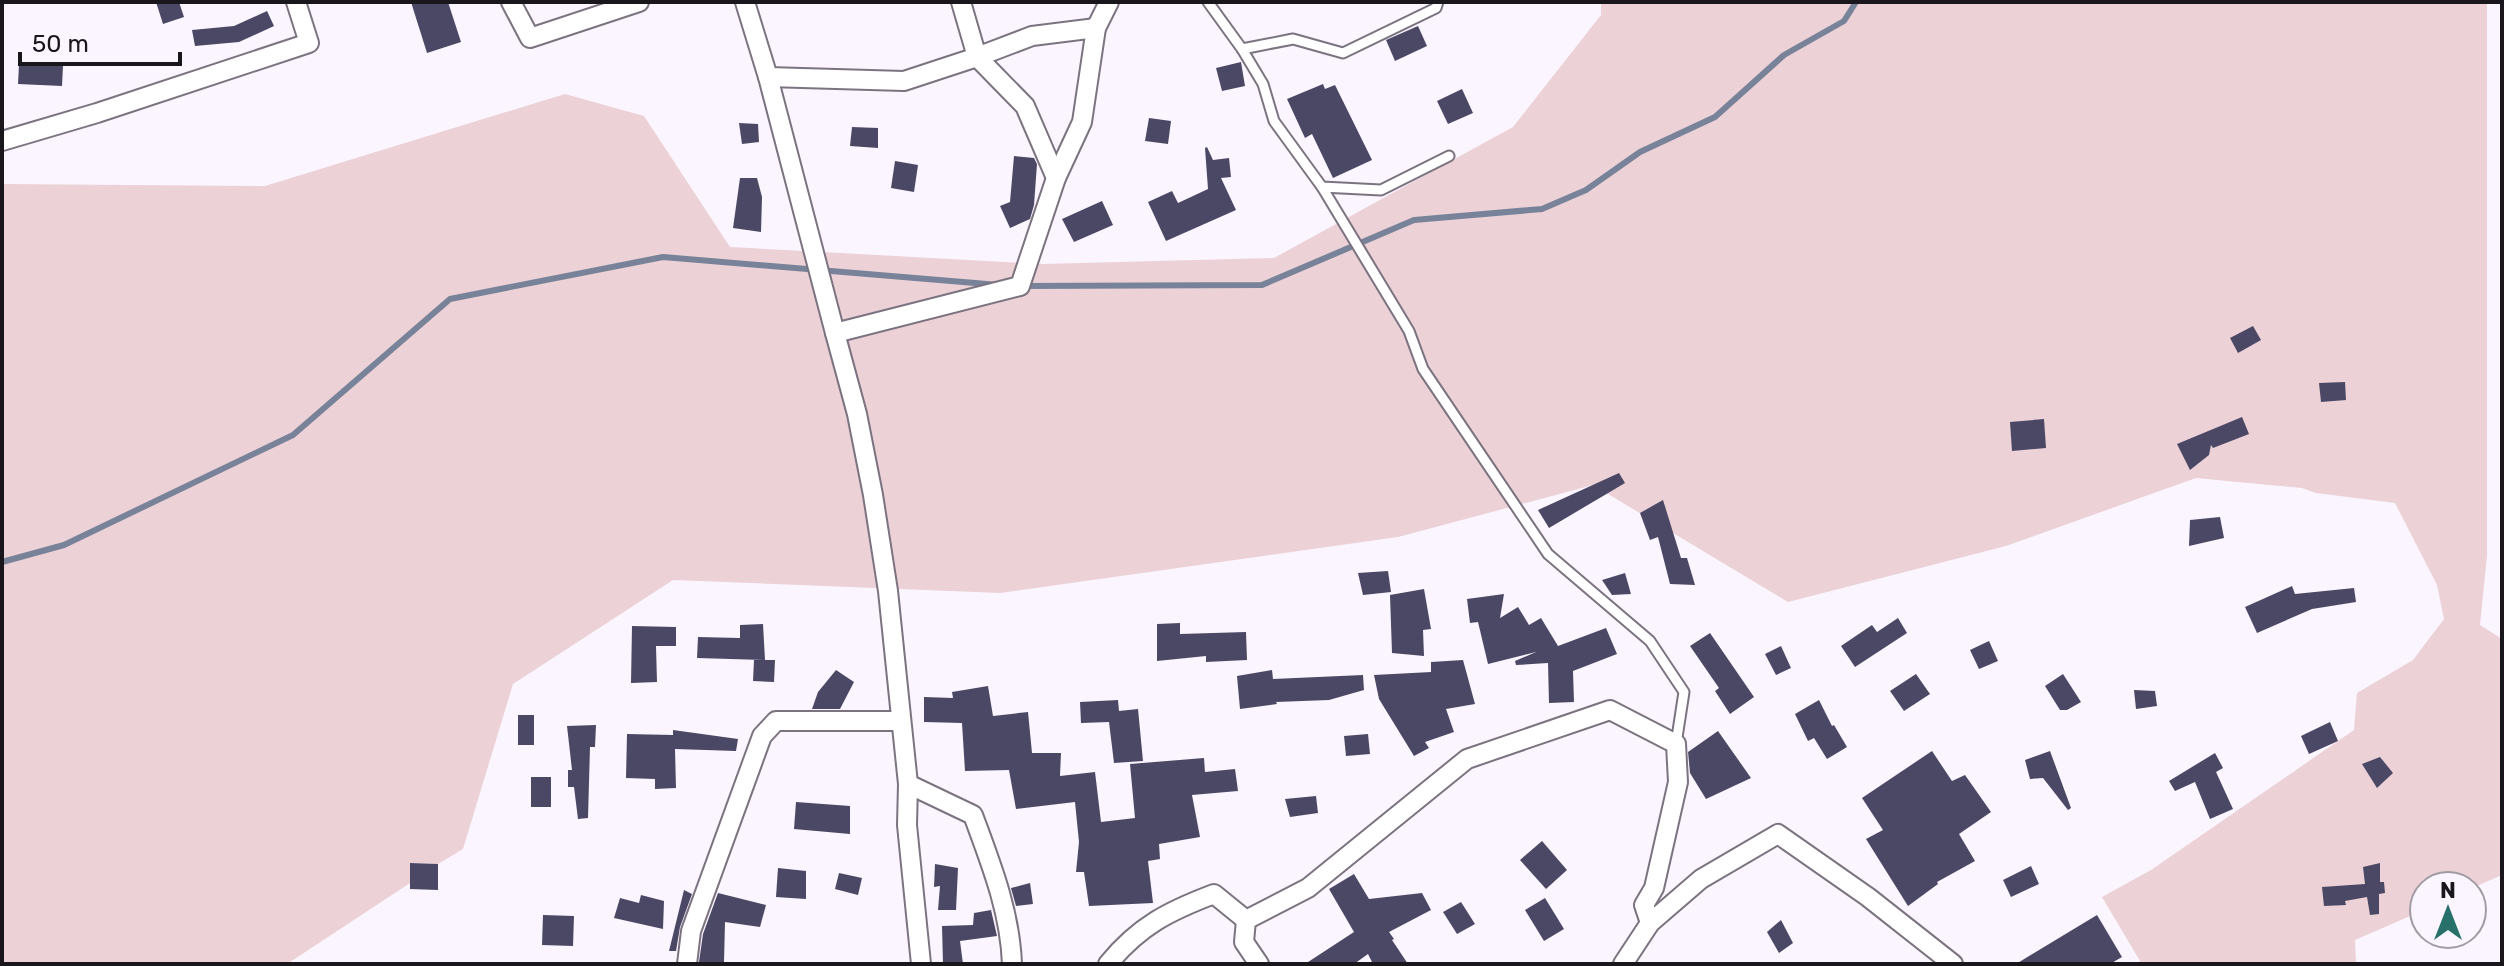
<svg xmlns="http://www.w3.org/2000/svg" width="2504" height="966" font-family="Rubik,sans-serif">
<rect width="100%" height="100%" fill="#fbf5ff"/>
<!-- green -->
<polygon fill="#ecd1d6" points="1601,2 2487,2 2487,556 2480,625 2502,639 2502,875 2472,888 2472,886 2424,886 2424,910 2355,940 2356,964 2136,964 2140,961 2102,897 2151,870 2354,730 2357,693 2413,660 2444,619 2437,585 2395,503 2316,493 2302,488 2196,478 2006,546 1788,602 1593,485 1398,537 1000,593 673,580 513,684 463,849 438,864 411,863 410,883 287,964 2,964 2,184 265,186 565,94 644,116 730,247 1043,264 1274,258 1513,127 1601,15"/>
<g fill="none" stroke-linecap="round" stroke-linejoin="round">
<!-- stream -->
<g stroke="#78839a" stroke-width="6">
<polyline points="1022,286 1262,285 1414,220 1542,209 1586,190 1640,152 1715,117 1784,55 1844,21 1856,2"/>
<polyline points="2,562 64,545 293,435 450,299 663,257 999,285"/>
</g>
</g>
<!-- building -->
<g fill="#4b4866">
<polygon points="156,2 179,2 184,17 163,24"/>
<polygon points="411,2 448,2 461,42 427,53"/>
<polygon points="267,11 274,26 239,42 195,46 192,30 234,26"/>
<polygon points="1418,26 1427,46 1395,61 1386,40"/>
<polygon points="1241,62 1245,86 1222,91 1216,68"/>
<polygon points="19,64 63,66 62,86 18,84"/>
<polygon points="1323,84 1325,89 1335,85 1372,160 1333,178 1312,134 1305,138 1287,99"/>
<polygon points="1462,89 1473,113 1448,124 1437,101"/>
<polygon points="1149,118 1171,121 1168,144 1145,141"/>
<polygon points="739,123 758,124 759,142 742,144"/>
<polygon points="852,127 878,128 878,148 850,146"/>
<polygon points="1207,147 1213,160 1229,158 1231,177 1221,178 1236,210 1166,241 1148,202 1172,191 1178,203 1208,189 1205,148"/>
<polygon points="1014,156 1034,158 1037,164 1034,205 1030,219 1010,228 1000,206 1010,202"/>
<polygon points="895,161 918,165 914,192 891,188"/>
<polygon points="740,178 757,178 762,197 761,232 733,228"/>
<polygon points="1102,201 1113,225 1074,242 1062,219"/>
<polygon points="2253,326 2261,340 2238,353 2230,338"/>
<polygon points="2345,382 2346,400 2321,402 2319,383"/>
<polygon points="2242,417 2249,434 2213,448 2211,445 2209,455 2190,470 2177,444"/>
<polygon points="2044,419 2046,448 2012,451 2010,422"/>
<polygon points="1619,473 1625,483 1549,528 1538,510"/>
<polygon points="1663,500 1681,558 1687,558 1695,585 1670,584 1658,537 1650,540 1640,513"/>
<polygon points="2220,517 2224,538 2189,546 2190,520"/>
<polygon points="1388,571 1391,592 1363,595 1358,573"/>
<polygon points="1625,573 1631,594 1612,595 1602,580"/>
<polygon points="2292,586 2295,594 2354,588 2356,602 2312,609 2257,633 2245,607"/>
<polygon points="1424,589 1431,629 1423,630 1424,656 1392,653 1390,595"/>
<polygon points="1504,594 1500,618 1518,607 1529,625 1541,618 1558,646 1606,628 1617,654 1573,671 1574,702 1549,703 1548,663 1516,665 1515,661 1536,652 1488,664 1478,622 1470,623 1467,599"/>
<polygon points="1898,618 1907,633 1855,667 1841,646 1872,625 1877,632"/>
<polygon points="1180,623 1180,634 1246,632 1247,660 1206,662 1206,656 1157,661 1157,624"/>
<polygon points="763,624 765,660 697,658 698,637 740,638 740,625"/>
<polygon points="632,626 676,627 676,646 656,646 657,682 631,683"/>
<polygon points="1710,633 1754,697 1730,714 1715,691 1719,688 1690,646"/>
<polygon points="1989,641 1998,661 1979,669 1970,650"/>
<polygon points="1781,646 1791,668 1776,675 1765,654"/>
<polygon points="754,660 775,660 774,682 753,681"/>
<polygon points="1463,660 1475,704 1446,709 1454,732 1425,742 1429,748 1414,756 1379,699 1374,675 1431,672 1431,662"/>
<polygon points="836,670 854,682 840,709 812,709 818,692"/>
<polygon points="1272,670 1273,679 1363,675 1364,690 1329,700 1276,702 1277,704 1240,709 1237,676"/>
<polygon points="1916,674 1930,694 1904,711 1890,691"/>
<polygon points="2063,674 2081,702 2067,710 2060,710 2045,686"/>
<polygon points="988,686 993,716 1028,712 1032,753 1061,753 1060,776 1095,772 1101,822 1135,818 1130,764 1204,758 1205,772 1235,769 1238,791 1192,795 1200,837 1159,844 1160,859 1148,861 1153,903 1089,906 1084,872 1076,872 1079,842 1075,802 1016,809 1009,770 965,771 962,723 924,722 924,697 953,698 952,692"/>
<polygon points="2134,690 2155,691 2157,706 2136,709"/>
<polygon points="1118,700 1119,711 1138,709 1143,761 1114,763 1109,722 1081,723 1080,702"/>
<polygon points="1819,700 1832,726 1834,725 1847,747 1827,759 1814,738 1808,741 1795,714"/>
<rect x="518" y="715" width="16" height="30"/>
<polygon points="2330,722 2338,741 2309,754 2301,736"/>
<polygon points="596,725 595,747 590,747 588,818 578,819 574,787 568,787 568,770 572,770 567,726"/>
<polygon points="673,730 738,739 736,751 675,749 676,788 655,789 655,779 626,778 627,734 673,735"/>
<polygon points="1718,731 1751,778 1706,799 1690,773 1688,752"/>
<polygon points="1368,734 1370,754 1346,756 1344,736"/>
<polygon points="1932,751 1952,781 1965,775 1991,812 1959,834 1975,861 1937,882 1938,884 1908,906 1866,839 1883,830 1862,798"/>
<polygon points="2050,751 2071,808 2068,810 2043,778 2030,779 2025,760"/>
<polygon points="2215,753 2223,768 2216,772 2233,809 2210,819 2195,782 2175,791 2169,781"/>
<polygon points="2380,757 2393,773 2377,788 2362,764"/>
<rect x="531" y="777" width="20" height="30"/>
<polygon points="1316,796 1318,813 1290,817 1285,799"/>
<polygon points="796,802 850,806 850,834 794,829"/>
<polygon points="1542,841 1567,870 1546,889 1520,860"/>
<polygon points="410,863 438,864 438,890 410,889"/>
<polygon points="2380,863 2380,882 2384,882 2385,893 2379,894 2379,914 2370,915 2367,897 2345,901 2346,905 2324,906 2322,887 2365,884 2363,867"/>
<polygon points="935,864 958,868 956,910 938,910 940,886 934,887"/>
<polygon points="2031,866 2039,884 2011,897 2003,880"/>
<polygon points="778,868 806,871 806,899 776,897"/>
<polygon points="839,873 862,878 858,895 835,889"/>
<polygon points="1354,874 1369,899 1422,893 1431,910 1389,932 1394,939 1392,940 1408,964 1373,964 1368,954 1354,964 1305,964 1354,932 1329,889"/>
<polygon points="1030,883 1033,904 1016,906 1011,888"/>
<polygon points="684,890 692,894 680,927 676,951 669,951"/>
<polygon points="718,893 766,905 760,927 725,922 724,962 699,962 703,934"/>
<polygon points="641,895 664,901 663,929 614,918 620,898 639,903"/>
<polygon points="1545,898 1564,929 1544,941 1525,910"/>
<polygon points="1461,902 1475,924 1457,934 1443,912"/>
<polygon points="991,910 997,936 960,941 963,964 943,964 942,926 973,925 974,913"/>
<polygon points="543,915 574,916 573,946 542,945"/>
<polygon points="2097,915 2122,957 2110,964 2016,964"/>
<polygon points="1781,920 1793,943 1779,953 1767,932"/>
</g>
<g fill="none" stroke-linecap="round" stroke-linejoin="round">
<defs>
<g id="lane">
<polyline points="1208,2 1242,49 1263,84 1274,121 1322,187 1381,190 1449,156"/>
<polyline points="1242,49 1293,39 1343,53 1436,8 1438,2"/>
<polyline points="1322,187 1409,331 1423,369 1548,554 1650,641 1684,692 1676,744"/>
</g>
<g id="street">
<polyline points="511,2 530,38 639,2"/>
<polyline points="745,2 768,77 835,333"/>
<polyline points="961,2 977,57 1025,106 1056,178"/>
<polyline points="768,77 904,81 977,57 1032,36 1096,28"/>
<polyline points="2,141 97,113 309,43 296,2"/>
<path d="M908,784L973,815C991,864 1010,911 1012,964"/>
<polyline points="1246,920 1308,888 1467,759 1610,710 1676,744 1678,782 1654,888 1644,905 1650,923"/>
<polyline points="1246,920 1244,942 1259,964"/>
<polyline points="687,964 691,931 762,736 776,721 901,721"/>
<polyline points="921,964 907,825 908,784 888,591 873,495 857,414 835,333 1020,286 1056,178 1082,122 1096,28 1109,2"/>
<path d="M1108,964C1139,926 1169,911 1214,894L1246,920"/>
<polyline points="1623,964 1650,923 1701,879 1778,834 1868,897 1953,964"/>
</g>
</defs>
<!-- lane casing -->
<use href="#lane" stroke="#7c7381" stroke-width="13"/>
<!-- street casing -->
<use href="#street" stroke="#7c7381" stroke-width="22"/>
<!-- lane -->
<use href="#lane" stroke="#fff" stroke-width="9"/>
<!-- street -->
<use href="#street" stroke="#fff" stroke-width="18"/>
</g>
<!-- border -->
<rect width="2504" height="966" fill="none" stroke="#1a171c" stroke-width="8"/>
<!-- north arrow -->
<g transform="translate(2448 910)"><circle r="38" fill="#fbf5ff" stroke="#a19ca4" stroke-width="2"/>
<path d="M0-6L14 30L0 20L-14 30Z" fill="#28716a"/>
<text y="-12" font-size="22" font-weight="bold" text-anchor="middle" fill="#1a171c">N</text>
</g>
<!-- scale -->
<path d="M20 52v12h160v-12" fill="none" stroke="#1a171c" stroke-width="4"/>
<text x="32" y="52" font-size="24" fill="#1a171c" stroke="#fbf5ff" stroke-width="6" paint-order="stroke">50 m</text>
</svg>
